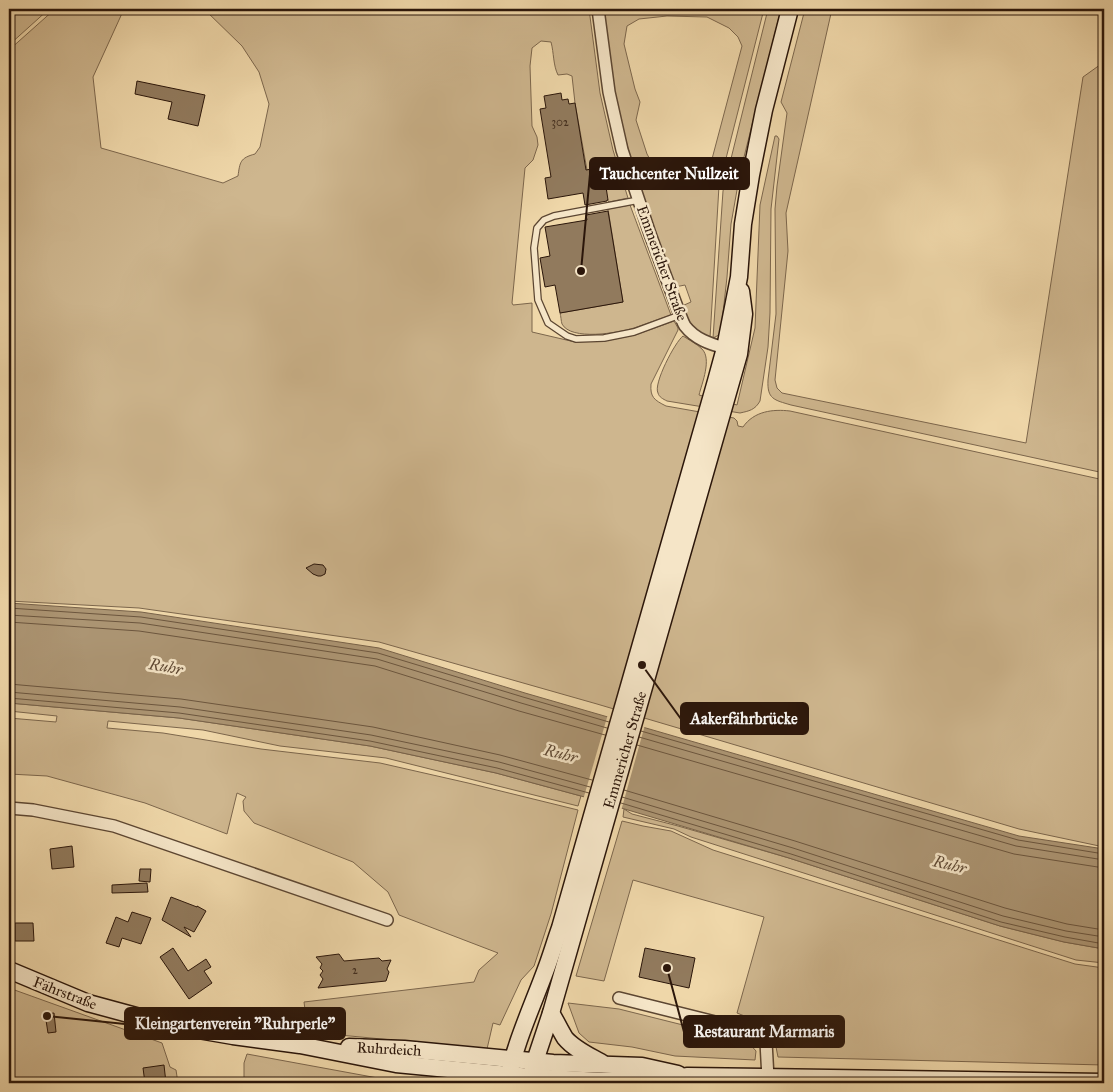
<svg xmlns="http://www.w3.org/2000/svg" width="1113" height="1092" font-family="'IM FELL Great Primer',serif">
<rect width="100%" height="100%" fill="#efd7a9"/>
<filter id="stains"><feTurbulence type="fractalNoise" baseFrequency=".004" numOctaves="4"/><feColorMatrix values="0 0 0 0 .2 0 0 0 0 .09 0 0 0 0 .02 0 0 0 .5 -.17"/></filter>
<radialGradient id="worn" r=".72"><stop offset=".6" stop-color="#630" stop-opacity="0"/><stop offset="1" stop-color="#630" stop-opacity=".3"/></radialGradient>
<!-- green -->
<g fill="#ceb68e" stroke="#7c664c" fill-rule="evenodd">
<polygon points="9,9 49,9 9,45"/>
<path d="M55,9H124L93,77L101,148L223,183L238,176C240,162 240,158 255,154L260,147L269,104L259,72L242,46L204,9H589L600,93L613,150L628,198L609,202L587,170L575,103L572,76L567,74L558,75C553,65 554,53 551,42L541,41L532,48L530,66L532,126L537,137L538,145L533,160L525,168L512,303L513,305L532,303V332L575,342L605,341L635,335L674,321L678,328V330L651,384C650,397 654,400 666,406L734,418L737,421L738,426L743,427C754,411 773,409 790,411L1104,480V847L1019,829L597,704L379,642L139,608L9,601V50Z"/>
<path d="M603,9H764L719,186L710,338C695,331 687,321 682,306L691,302L685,285L675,287C651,225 629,161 615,95C609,68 607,37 603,9ZM667,16L707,17L729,28L738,37L742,46L708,174L699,182L674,180L657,172L647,154L636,120L640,102L635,89L624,44L627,26L639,19Z"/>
<polygon points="768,9 781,9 740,173 731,224 727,277 721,331 719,335 713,338 723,191"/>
<path d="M805,9H832L786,213L788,251L775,380L777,388L782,393L1026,443L1083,77L1104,62V473L791,405C774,400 767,399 768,380L776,314L775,209L777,186L787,113L781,102Z"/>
<path d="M775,136H777L779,139L771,209L770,313L768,347L760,401C755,410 749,411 740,413L667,401C663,399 659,397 658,393C653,384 675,342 683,336C689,340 697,344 702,349C712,359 702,383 699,395L737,405L755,328L760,205Z"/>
<path d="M630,205L671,315C659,319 646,324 634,328C618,333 571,341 562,324C561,321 561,316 560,313L623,302L608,209Z"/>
<polygon points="9,703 179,718 370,746 496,773 581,796 578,806 386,758 280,746 203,730 108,721 107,728 163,733 261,749 380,763 468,783 578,810 551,914 534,966 521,980 500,1025 493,1023 487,1049 308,1032 304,1002 474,982 479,970 498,953 399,915 388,892 353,862 254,823 244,811 243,801 246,797 237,793 227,834 145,803 47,776 9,774 9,718 56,722 57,716 9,711"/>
<polygon points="624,809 632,814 678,826 789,858 1000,926 1064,942 1104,949 1104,963 1076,960 691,837 674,829 623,817"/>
<polygon points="622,821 643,826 671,831 713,850 1075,964 1104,968 1104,1065 778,1057 772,1027 737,1013 764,917 633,880 604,981 576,976"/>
<polygon points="9,988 162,1043 170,1067 176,1070 178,1083 9,1083"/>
<polygon points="568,1003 619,1009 747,1041 756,1051 755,1060 675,1056 632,1047 589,1042 579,1033"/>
<polygon points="247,1054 405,1083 225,1083 244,1080 244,1063"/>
</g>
<!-- water -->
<polygon fill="#ac9573" stroke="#786249" points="9,603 141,612 379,648 525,693 1019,836 1104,849 1104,949 1064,942 1000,926 789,858 581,796 496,773 370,746 179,718 9,703"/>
<!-- pier -->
<polygon fill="#efd7a9" points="608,714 645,725 621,811 583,800"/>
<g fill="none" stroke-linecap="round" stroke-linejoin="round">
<!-- shore -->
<g stroke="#6c563e" stroke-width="1">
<polyline points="9,608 141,617 378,653 523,697 609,722"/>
<polyline points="9,615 140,623 377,659 521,703 607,728"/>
<polyline points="9,622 139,631 375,666 519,711 605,735"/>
<polyline points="9,684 181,699 373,727 500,755 592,780"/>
<polyline points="9,692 180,707 371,735 499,762 590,787"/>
<polyline points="9,698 179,713 370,741 497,768 589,793"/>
<polyline points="641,731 1018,840 1104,854"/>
<polyline points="639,737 1016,846 1104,860"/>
<polyline points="637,745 1014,854 1104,868"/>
<polyline points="624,790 795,841 1005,908 1067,924 1104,930"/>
<polyline points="622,797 793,848 1003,916 1066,931 1104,937"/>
<polyline points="621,803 791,854 1001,922 1065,937 1104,944"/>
</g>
</g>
<!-- building -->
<g fill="#917a5d" stroke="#2b160a">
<polygon points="137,81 205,95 198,126 168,119 172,102 135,94"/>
<polygon points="561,93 562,100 568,99 569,104 575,103 586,170 603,167 608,200 607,200 607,201 585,205 583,193 548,199 545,178 551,177 540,109 546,108 544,96"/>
<polygon points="608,211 623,302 560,313 555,285 545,287 540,258 550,256 545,227 587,220 586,215"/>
<polygon points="314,564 323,565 326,569 325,574 321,576 318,576 313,574 306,568"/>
<polygon points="72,846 74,867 52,869 50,849"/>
<polygon points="140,869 151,869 150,882 139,881"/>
<polygon points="147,883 148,892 112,893 112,885"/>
<polygon points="171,897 197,907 197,906 206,911 194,932 184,927 191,937 162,920"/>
<polygon points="132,912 151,918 141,944 122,938 119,947 106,943 116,917 128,922"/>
<polygon points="15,923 33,923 34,941 15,941"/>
<polygon points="173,948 188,971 206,959 211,967 204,971 212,983 189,999 160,957"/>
<polygon points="645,948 695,958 689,988 639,977"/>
<polygon points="339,954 344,961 379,958 382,961 391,960 387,969 389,972 386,981 318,988 323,979 320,975 323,971 320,968 322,964 316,957"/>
<polygon points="54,1013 56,1032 48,1033 45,1014"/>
<polygon points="164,1065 166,1083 145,1083 143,1068"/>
</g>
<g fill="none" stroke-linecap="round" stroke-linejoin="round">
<defs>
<polyline id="service" points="639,200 554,216 544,220 537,228 534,248 538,300 548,323 567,336 576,339 604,338 634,332 680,315"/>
<g id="minor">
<path d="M598,9L609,92L622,150L650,234L680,315C682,319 683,323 685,326C695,339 710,344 725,348"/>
<polyline points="9,808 33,810 114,826 387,920"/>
<polyline points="619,998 755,1032 762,1036 766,1042 768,1078"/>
</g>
<g id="secondary">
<polyline points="9,970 88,1003 169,1025 233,1036 300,1045 396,1064 531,1077 601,1081 655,1081 688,1076 1104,1082"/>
<path d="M551,1013C556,1021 560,1030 565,1038C574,1049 590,1056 602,1063"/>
<polyline points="349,1047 404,1049 553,1063 642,1066 678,1074"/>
<path d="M507,1083C515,1043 532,1007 546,969C551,956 555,942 560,928L716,381L725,348L739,277L743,224L751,175L764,110L790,9"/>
<polyline points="529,1083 535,1061 551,1013 739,354 744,314 741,291"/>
</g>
</defs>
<!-- service casing -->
<use href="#service" stroke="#5c4632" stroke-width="8"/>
<!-- minor casing -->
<use href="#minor" stroke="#5c4632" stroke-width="14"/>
<!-- secondary casing -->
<use href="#secondary" stroke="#2b160a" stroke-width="19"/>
<!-- service -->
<use href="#service" stroke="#f5e5c7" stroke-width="5.5"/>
<!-- minor -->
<use href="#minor" stroke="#f5e5c7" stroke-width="11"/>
<!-- secondary -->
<use href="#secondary" stroke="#f5e5c7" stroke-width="16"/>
</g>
<g text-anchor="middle" stroke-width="5" stroke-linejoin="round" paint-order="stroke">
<!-- number labels -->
<g font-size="12" fill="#442f1f">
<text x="560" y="126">302</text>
<text x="355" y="974">2</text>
</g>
<!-- street labels -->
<g font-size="15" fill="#2b160a" stroke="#f5e5c7">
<text transform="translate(662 263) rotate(70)" y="5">Emmericher Straße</text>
<text transform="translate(625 750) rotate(-74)" y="5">Emmericher Straße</text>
<text transform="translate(65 993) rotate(21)" y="5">Fährstraße</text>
<text transform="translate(389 1049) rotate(3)" y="5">Ruhrdeich</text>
</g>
<!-- water labels -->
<g font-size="16" font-style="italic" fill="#5f4934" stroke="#f5e5c7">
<text transform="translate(166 666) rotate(10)" y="6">Ruhr</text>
<text transform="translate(561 753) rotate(14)" y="6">Ruhr</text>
<text transform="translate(950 864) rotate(13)" y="6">Ruhr</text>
</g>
</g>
<!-- callouts -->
<path fill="none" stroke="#2b160a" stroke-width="2" d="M581 271L590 174M642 665L681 719M47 1016L125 1024M667 968L684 1032"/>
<g fill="#2b160a" stroke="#f5e5c7" stroke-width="2">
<circle cx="581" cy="271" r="5"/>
<circle cx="642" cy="665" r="5"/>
<circle cx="47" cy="1016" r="5"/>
<circle cx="667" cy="968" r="5"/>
</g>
<g fill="#2b160a" stroke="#2b160a" stroke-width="2">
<rect x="590" y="158" width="159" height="31" rx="5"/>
<rect x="681" y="703" width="127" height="31" rx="5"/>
<rect x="125" y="1008" width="220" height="31" rx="5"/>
<rect x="684" y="1016" width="160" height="31" rx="5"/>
</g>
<g font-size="16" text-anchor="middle" font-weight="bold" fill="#fff">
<text x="669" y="179">Tauchcenter Nullzeit</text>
<text x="744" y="724">Aakerfährbrücke</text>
<text x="235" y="1029">Kleingartenverein "Ruhrperle"</text>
<text x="764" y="1037">Restaurant Marmaris</text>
</g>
<!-- margin -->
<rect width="1113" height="1092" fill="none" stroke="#efd7a9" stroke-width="30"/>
<rect x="10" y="10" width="1093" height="1072" fill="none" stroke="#2b160a" stroke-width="2.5"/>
<rect x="15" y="15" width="1083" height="1062" fill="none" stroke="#2b160a"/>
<rect width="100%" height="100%" filter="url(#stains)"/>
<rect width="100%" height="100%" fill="url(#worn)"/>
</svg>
